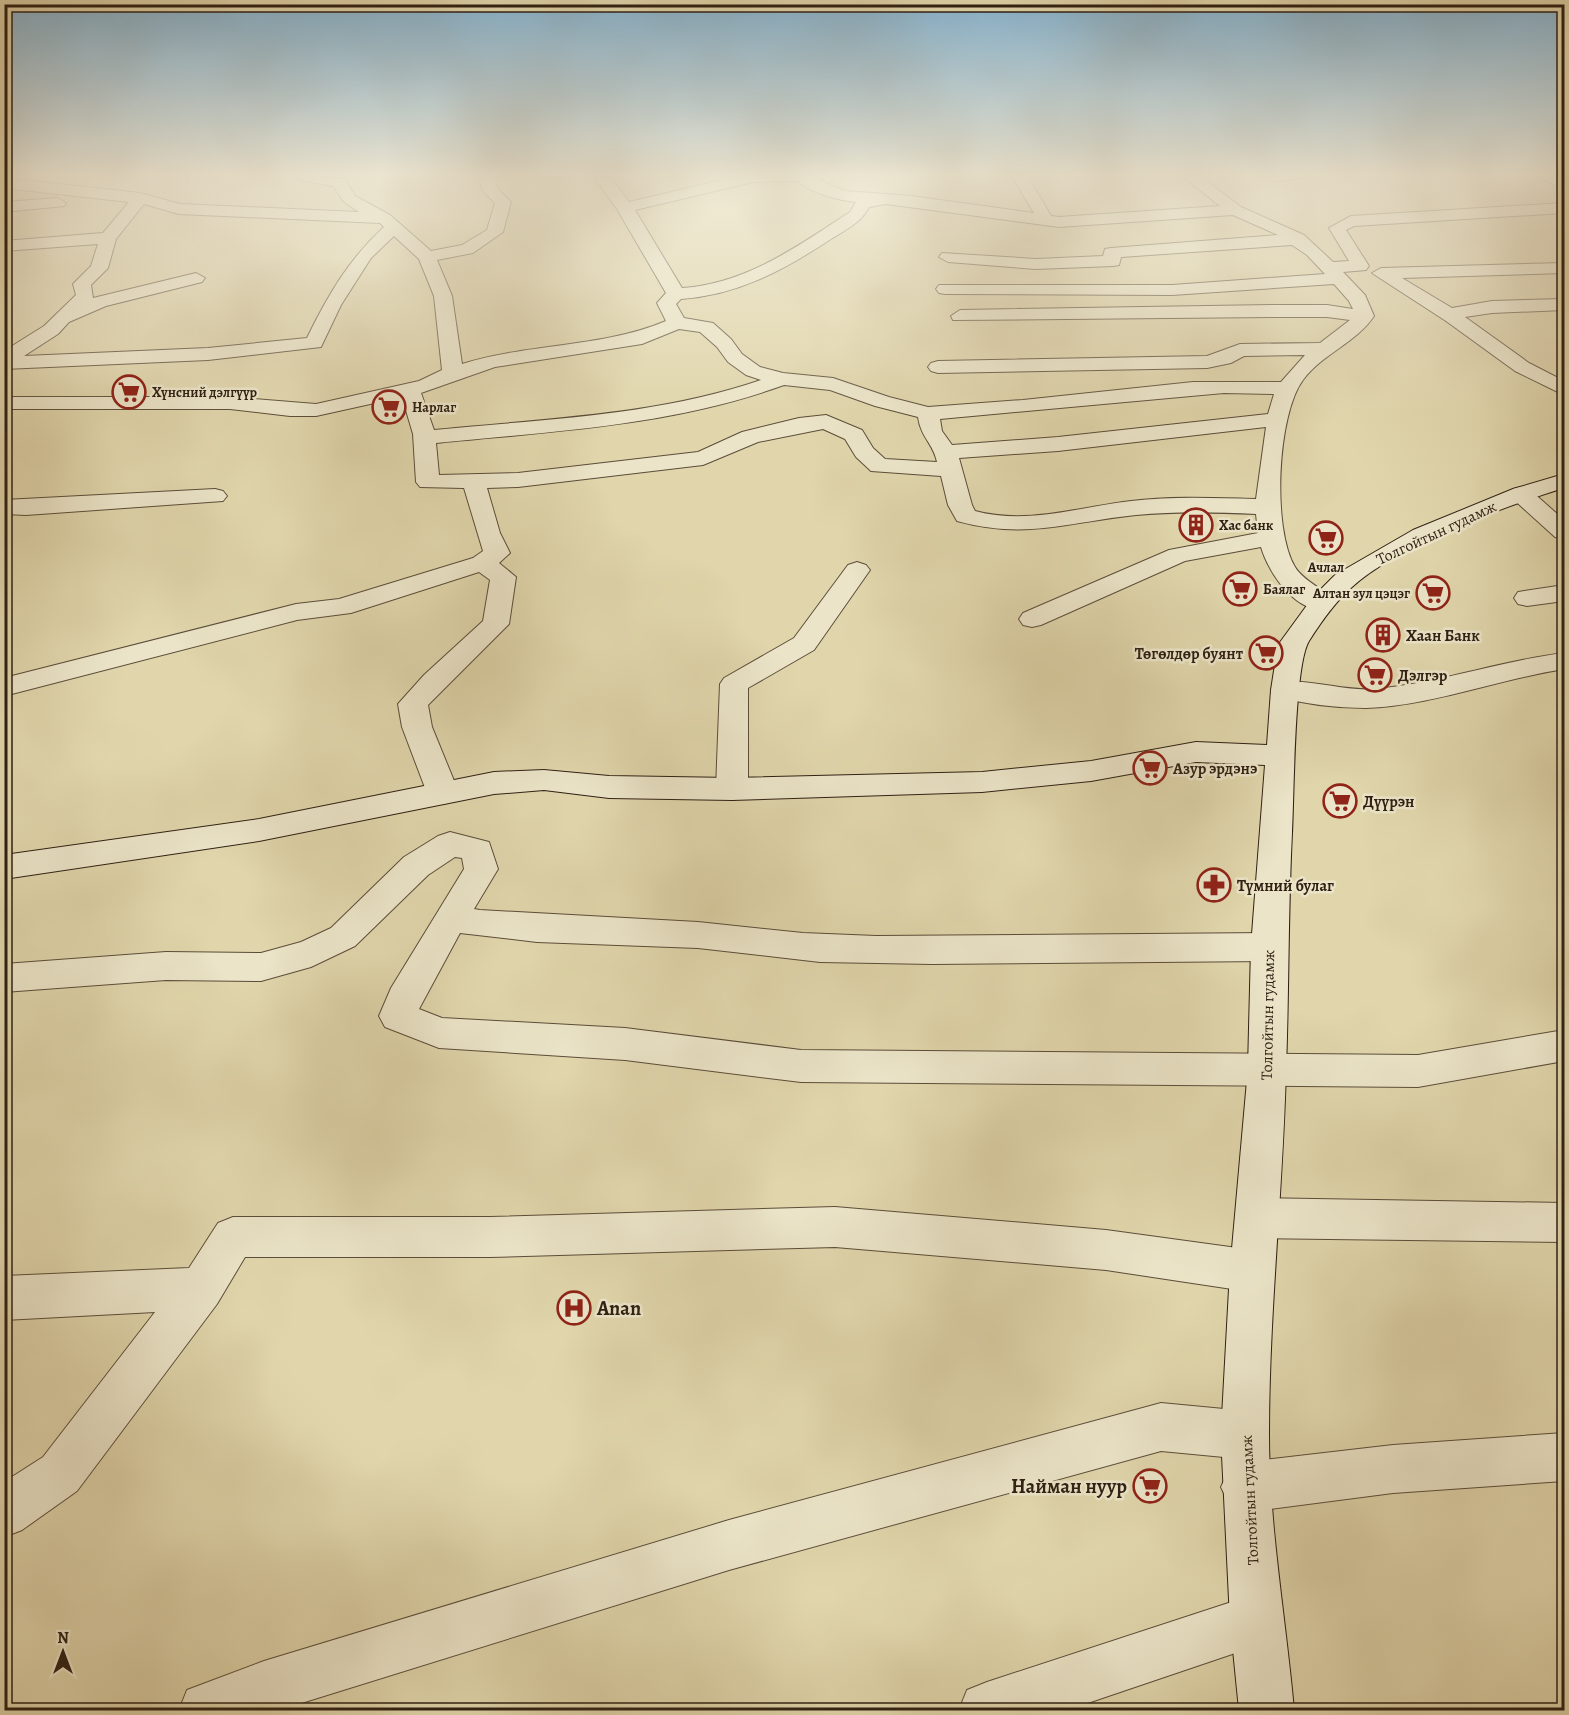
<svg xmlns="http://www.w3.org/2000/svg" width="1569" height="1715" font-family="Alegreya,serif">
<rect width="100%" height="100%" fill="#e0d5ab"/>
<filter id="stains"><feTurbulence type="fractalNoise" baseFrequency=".00333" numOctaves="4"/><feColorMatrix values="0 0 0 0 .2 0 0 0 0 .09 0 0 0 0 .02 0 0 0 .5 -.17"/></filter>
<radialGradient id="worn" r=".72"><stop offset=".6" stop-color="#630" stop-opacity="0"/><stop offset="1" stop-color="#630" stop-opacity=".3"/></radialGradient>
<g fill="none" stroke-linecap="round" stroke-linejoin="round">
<defs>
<g id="street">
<path d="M298,175L345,179L355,196L390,215L431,251L462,245L487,230L495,203L483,191L477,175H493L498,189L511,202L503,232L473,253L437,260L452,296L462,364C529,343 602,348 666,321L657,303L666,293L617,209L595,178L597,175H609L629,202L743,175H808L845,191L911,196L1034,213L1011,175H1027L1051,216L1059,217L1220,206L1181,175H1199L1241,207L1304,235L1333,262L1349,261L1329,228L1351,216L1564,203V213L1354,226L1346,230L1369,266L1366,270L1343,272L1365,295L1374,316C1356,343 1322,354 1303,380C1277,415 1272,529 1295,567C1305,583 1325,588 1335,603L1331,609C1299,617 1269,575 1261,547L1185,561L1041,625L1032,627L1023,625L1019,619L1023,613L1169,550L1258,533L1256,514C1216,512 1176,511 1136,515C1068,522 1027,540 957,521L948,505L941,476L871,471L856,457L845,439L823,429L758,442L703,465L518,487L487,488L500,533L510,553L499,563L516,577L509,624L428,705L432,727L459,793L454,801L443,804L432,801L427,793L402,727L398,704L424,675L483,621L490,580L479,572L351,613L297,620L4,696V678L296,604L339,599L473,558L483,551L464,488L420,487L416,482L413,434L402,397L316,416H290L230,409H4V397H230L316,404L419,381L442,370L434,296L419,259L394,236L371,258L341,305L321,347L208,360L4,369V351L44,326L76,295L73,284L91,266L98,244L4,251V241L103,233L129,202L4,188V178L140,193L180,204L359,212L344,202L333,186L299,180ZM797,181C812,193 836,200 856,202L850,212C798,246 746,284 682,288L635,210L753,182ZM144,204L179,214L380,223L384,227C349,259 328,295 307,338L208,348L24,356L58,334L69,322L106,306L202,282L205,278L196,273L93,298L91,285L108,268L116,239ZM886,204L1059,227L1233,215L1278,235L1111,248L1105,249L1103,256L1036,259L942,253L939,257L948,262L1036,269L1113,266L1119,265L1121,257L1292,245L1307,255L1325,274L1172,285H939L936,289L939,293L945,294L1172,295L1334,284L1349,301L1353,309L1327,305H1271L960,310L951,316L953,320L1271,317H1327L1350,320L1320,343L1240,344L1207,356L938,361L931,363L928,367L931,371L938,373L1207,368L1231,363L1244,356L1305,355L1281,382H1193L1023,400L928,407L889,397L833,378L783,373L760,367L742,354L731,339L713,323L684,318L676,304L681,299C738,295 784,270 831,239C845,230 861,223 869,207ZM679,329L700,332L717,347L728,362L746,375L761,380C656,416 544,419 434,430L421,393L495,367L642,344ZM784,385L830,390L875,406L918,417C921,438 933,443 937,462L885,459L873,448L862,430L826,415L799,418L742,432L698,452L518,473L439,475L436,443C554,431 671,426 784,385ZM1224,393L1274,394L1268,414L1058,437L952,445L942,431L940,419ZM1266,427L1256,499C1214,498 1172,496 1131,501C1079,507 1027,525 975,511L972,505L959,458L1058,451Z"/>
<polygon points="1272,175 1308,175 1305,178 1273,181 1270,178"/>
<polygon points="1535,175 1555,175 1564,179 1564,190"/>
<polygon points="58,198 66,203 64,206 4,212 4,202"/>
<polygon points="1564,263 1564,273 1402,278 1452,308 1492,301 1564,299 1564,310 1492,313 1465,317 1529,363 1564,381 1564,395 1515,371 1446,321 1372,273 1381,268"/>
<polygon points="1521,487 1529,489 1564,520 1564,539 1555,537 1513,499 1509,494 1513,489"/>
<polygon points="215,489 223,491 227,496 223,501 26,515 4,514 4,500"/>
<polygon points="857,562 866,565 870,570 814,650 748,688 748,789 743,797 732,800 721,797 716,789 720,684 724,678 794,638 848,565"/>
<polygon points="1564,585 1564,601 1527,606 1518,604 1514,598 1518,592"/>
<path d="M1564,653V669C1500,679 1430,706 1366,708C1337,708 1303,704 1275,696L1271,690L1275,684C1304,676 1343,692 1375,689C1439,683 1500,661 1564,653Z"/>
<polygon points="450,832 489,842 498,869 474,909 480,910 698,922 803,933 876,936 1269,933 1281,937 1287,947 1281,957 1269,961 932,964 820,962 698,948 537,942 460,933 419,1009 442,1018 625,1028 801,1050 1418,1055 1564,1030 1564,1061 1418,1087 801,1082 625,1060 439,1048 385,1027 379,1016 391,988 464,869 462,858 455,857 428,875 355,946 311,967 261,981 166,980 4,992 4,964 166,952 261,953 301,942 331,928 404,857 438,836"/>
<polygon points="1257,1198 1564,1203 1564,1242 1257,1238 1242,1232 1236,1218 1242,1204"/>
<polygon points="835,1207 1106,1230 1252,1250 1267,1256 1274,1271 1267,1286 1252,1292 1106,1270 835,1247 490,1257 245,1257 217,1304 77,1491 22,1530 4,1537 4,1482 43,1457 155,1312 4,1320 4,1276 189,1268 218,1223 233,1217 490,1217"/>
<polygon points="1161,1403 1245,1411 1262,1418 1269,1435 1262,1452 1245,1459 1161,1451 729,1570 279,1710 179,1710 187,1690 264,1661 729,1520"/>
<polygon points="1564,1433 1564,1481 1393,1493 1246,1512 1229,1504 1221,1487 1229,1470 1246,1462 1393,1445"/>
<polygon points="1256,1594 1275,1601 1282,1620 1275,1639 1256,1646 1067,1710 959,1710 967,1690 987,1682"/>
</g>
<path id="secondary" d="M1564,474V488C1505,506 1397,546 1352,587C1335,602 1321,622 1309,641C1294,665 1294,797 1292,833C1288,912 1289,990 1286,1068C1283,1191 1269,1312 1269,1435C1269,1527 1286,1619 1294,1710H1239L1230,1620L1221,1435L1230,1271L1248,1069L1251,947L1265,765L1196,762L1091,781L982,792L732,800L609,798L544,790L494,794L259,841L4,879V855L259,819L494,772L544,770L609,776L732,778L982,772L1091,761L1196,742L1267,745L1271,690L1278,645L1313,597L1335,575L1413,530L1513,489Z"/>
</defs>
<!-- street casing -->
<use href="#street" stroke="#5b4d39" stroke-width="2"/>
<!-- secondary casing -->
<use href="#secondary" stroke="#2f2013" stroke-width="2"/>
<!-- street -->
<use href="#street" fill="#ebe4c8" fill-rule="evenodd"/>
<!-- secondary -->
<use href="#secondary" fill="#ebe4c8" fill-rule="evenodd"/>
</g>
<!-- sky -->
<linearGradient id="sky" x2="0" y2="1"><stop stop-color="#87b5d2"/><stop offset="0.42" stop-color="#f1ecd9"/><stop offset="1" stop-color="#f1ecd9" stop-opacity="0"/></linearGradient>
<rect width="1569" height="415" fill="url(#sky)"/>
<!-- icons -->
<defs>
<symbol id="supermarket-ring" viewBox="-11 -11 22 22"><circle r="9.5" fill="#ebe4c8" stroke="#8f2418" stroke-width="1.5"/><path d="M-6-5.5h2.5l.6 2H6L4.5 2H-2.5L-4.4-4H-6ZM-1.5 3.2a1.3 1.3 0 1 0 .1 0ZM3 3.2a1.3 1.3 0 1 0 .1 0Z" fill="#8f2418"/></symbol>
<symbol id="building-ring" viewBox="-11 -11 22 22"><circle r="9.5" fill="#ebe4c8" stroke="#8f2418" stroke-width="1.5"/><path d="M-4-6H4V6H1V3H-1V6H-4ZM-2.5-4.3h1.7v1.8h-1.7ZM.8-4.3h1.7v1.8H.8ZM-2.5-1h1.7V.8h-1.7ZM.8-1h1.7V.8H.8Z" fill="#8f2418"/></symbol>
<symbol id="pharmacy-ring" viewBox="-11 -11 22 22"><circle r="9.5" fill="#ebe4c8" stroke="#8f2418" stroke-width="1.5"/><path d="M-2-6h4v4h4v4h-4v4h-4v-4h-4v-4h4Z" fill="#8f2418"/></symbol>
<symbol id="hospital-ring" viewBox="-11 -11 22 22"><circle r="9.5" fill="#ebe4c8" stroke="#8f2418" stroke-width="1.5"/><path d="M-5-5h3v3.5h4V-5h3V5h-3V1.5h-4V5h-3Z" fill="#8f2418"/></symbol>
</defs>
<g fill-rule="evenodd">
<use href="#supermarket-ring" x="110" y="373" width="38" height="38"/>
<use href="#supermarket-ring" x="370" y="388" width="38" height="38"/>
<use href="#building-ring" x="1177" y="506" width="38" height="38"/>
<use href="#supermarket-ring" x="1307" y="519" width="38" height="38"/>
<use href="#supermarket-ring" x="1221" y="570" width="38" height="38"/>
<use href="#supermarket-ring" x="1414" y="574" width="38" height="38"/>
<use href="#building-ring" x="1364" y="616" width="38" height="38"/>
<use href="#supermarket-ring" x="1247" y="634" width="38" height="38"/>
<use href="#supermarket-ring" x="1356" y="656" width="38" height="38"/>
<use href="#supermarket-ring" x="1131" y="749" width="38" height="38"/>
<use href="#supermarket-ring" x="1321" y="782" width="38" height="38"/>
<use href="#pharmacy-ring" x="1195" y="866" width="38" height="38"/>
<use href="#hospital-ring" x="555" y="1289" width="38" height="38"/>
<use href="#supermarket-ring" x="1131" y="1467" width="38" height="38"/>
</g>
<g text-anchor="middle" stroke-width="5" stroke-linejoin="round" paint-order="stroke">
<!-- far-poi labels -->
<g font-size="14" font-weight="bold" fill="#2f2013" stroke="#ebe4c8" text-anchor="start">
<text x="152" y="397">Хүнсний дэлгүүр</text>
<text x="412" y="412">Нарлаг</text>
<text x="1219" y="530">Хас банк</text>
<text x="1326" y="572" text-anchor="middle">Ачлал</text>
<text x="1263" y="594">Баялаг</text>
<text x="1410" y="598" text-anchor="end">Алтан зул цэцэг</text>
</g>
<!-- street labels -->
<g font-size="16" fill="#2f2013" stroke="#ebe4c8">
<text transform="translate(1436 532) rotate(-25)" y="6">Толгойтын гудамж</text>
<text transform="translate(1267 1015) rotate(-89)" y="6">Толгойтын гудамж</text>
<text transform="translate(1249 1500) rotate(-93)" y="6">Толгойтын гудамж</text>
</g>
<!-- poi labels -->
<g font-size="16" font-weight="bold" fill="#2f2013" stroke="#ebe4c8" text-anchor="start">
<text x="1406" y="641">Хаан Банк</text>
<text x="1243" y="659" text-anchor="end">Төгөлдөр буянт</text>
<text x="1398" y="681">Дэлгэр</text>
<text x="1173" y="774">Азур эрдэнэ</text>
<text x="1363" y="807">Дүүрэн</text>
<text x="1237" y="891">Түмний булаг</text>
</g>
<!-- near-poi labels -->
<g font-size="20" font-weight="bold" fill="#2f2013" stroke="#ebe4c8" text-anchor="start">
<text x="597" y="1315">Anan</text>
<text x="1127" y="1493" text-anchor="end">Найман нуур</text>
</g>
</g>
<!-- margin -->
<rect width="1569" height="1715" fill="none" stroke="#e0d5ab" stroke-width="24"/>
<rect x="6" y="6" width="1557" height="1703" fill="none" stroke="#2f2013" stroke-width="3"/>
<rect x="12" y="12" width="1545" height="1691" fill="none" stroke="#2f2013" stroke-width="1.5"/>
<!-- north arrow -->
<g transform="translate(63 1652)" stroke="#ebe4c8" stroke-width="4.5" paint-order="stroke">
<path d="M0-4.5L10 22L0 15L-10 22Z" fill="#2f2013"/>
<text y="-9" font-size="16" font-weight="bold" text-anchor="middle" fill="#2f2013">N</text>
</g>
<rect width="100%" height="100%" filter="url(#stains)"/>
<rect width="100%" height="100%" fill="url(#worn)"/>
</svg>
